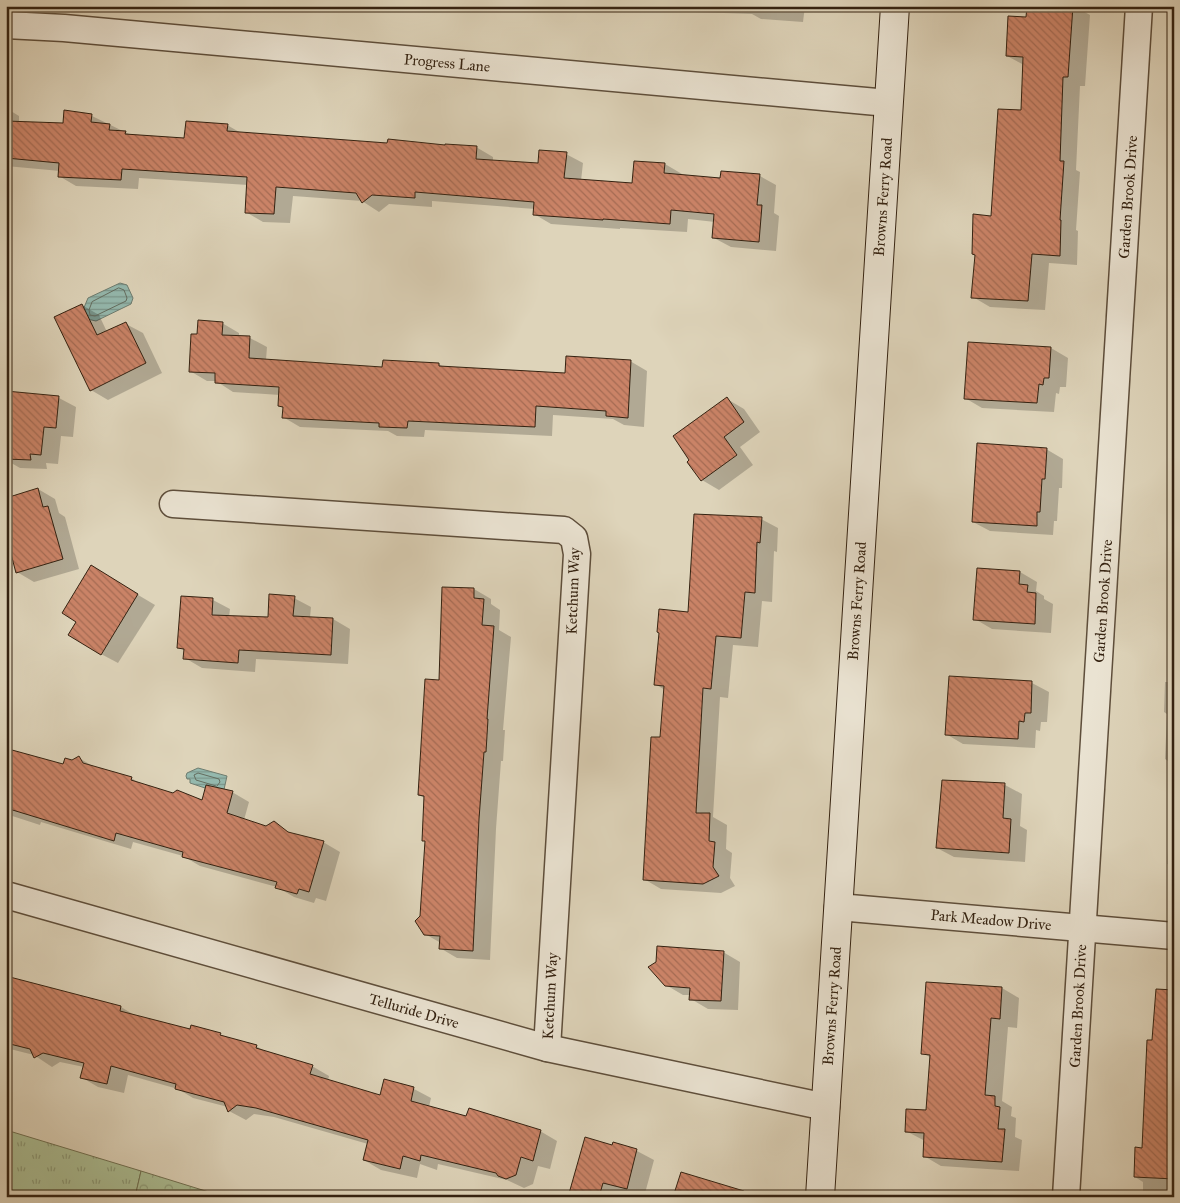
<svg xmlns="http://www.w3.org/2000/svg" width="1180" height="1203" font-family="'IM FELL Great Primer',serif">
<defs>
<pattern id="grass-tufts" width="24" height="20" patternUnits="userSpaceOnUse" patternTransform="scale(1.25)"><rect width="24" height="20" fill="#abbe94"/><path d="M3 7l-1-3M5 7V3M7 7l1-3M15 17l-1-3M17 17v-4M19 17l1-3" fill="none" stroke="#8c9a77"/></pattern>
<pattern id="forest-crowns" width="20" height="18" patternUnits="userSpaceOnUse" patternTransform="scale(1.25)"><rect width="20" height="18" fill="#abbe94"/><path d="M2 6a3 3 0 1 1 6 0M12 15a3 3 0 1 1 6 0" fill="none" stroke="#8c9a77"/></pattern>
<pattern id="water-rules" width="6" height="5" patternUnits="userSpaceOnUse" patternTransform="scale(1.25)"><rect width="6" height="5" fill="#94b8ad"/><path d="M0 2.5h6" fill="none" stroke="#7a958b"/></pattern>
<pattern id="building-back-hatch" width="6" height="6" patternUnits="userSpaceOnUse" patternTransform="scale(1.25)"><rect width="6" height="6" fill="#ca8367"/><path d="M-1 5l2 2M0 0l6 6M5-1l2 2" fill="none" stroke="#a56b53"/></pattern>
</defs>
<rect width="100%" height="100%" fill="#ded4ba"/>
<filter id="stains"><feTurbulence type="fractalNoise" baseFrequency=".004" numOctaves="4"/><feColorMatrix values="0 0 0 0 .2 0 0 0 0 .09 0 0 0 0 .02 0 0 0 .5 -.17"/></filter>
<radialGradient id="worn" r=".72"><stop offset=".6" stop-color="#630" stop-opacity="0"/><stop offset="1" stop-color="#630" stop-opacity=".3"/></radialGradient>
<!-- grass -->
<polygon fill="url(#grass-tufts)" stroke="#707052" points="6,1130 141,1171 135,1197 6,1197"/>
<!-- forest -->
<polygon fill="url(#forest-crowns)" stroke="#707052" points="141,1171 225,1197 135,1197"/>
<!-- water -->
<g fill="url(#water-rules)" stroke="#6e7c6f">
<polygon points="120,283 127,285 133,298 131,304 96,321 87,319 83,310 88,298"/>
<polygon points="198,768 227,776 223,794 190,783 190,779 187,779 186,776 187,773"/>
</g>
<!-- shadow -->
<g fill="#0003">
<polygon points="592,6 805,6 803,22 761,19 752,14 695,12 635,7 635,10"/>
<polygon points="1028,6 1074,6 1090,15 1085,86 1080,86 1076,170 1080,172 1076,230 1078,231 1077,265 1049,263 1045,310 990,307 973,297 993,217 1022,112 1024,65 1007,56 1028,18"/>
<polygon points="6,108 19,116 19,122 64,125 92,116 133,136 185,140 227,125 241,133 389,145 476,147 493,157 493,161 539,164 566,154 583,163 581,181 633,185 665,164 682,174 681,176 722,179 760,176 776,185 774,213 779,216 776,251 731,247 714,238 715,222 688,219 687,232 620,228 620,229 551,224 534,214 535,209 432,201 432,207 389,204 379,212 362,201 293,196 290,223 263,222 246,212 248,185 139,178 138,189 76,186 59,176 60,171 6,166"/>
<polygon points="82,305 99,315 107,332 126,324 143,333 162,373 108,400 91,390"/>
<polygon points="222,323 239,333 239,337 250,338 267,347 266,360 384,368 384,361 439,364 445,368 566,374 630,361 647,371 644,427 624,425 613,419 553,415 552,436 425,430 424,437 397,436 388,431 300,427 283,417 284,408 279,406 280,395 233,392 216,381 207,381 190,371 198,336"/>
<polygon points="1051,348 1068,358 1066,387 1060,387 1059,394 1056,393 1054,412 982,408 965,398"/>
<polygon points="59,398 76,407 73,437 61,436 58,464 46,463 47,469 20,468 6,460 6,401"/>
<polygon points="727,399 744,409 760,432 740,447 753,465 719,490 702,480"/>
<polygon points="1046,449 1063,459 1062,488 1059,488 1057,521 1054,521 1053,535 990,531 973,522"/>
<polygon points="38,489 55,499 59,513 65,517 79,569 34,582 17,572"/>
<polygon points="761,519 778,528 777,552 774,551 772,602 762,601 758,647 733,645 728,698 720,697 713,817 727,825 726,849 732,853 730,878 735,886 721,893 661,889 644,879 662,738 665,690 655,684 689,613"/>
<polygon points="1020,572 1037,582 1036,591 1044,596 1044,599 1053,604 1051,633 992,629 975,619"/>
<polygon points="108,577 155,605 118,663 101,654"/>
<polygon points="1174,580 1174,608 1172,607"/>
<polygon points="474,589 491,599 491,604 500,610 499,630 511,637 503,730 505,730 503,761 501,761 496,829 490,960 457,958 440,948 441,943 425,934 421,917 426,842 423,840 426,799 419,795 440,681"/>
<polygon points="294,598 311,607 310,618 333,619 350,629 348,664 256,659 255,672 202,668 185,658 185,651 179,647 213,600 230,609 229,617 269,619"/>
<polygon points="950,678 1032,683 1049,692 1047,722 1041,722 1040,731 1036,730 1035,748 963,744 946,734"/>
<polygon points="1165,682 1174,682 1174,765 1165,759 1167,714 1164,712"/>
<polygon points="79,758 96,768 131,778 145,786 203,802 232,792 249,802 244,820 266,827 274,823 294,835 323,842 340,852 326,901 316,898 314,903 294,897 277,887 200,866 183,856 133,842 131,849 41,822 40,825 6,814 6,760 64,766"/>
<polygon points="1005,785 1022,794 1020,826 1027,830 1025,862 954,857 937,848"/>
<polygon points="1169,831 1174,831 1174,867 1167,864"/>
<polygon points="723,952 740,962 738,1010 708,1009 691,999 691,995 683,995 666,985"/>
<polygon points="6,977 121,1007 136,1016 191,1030 192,1026 256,1046 270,1054 312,1066 329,1076 328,1081 381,1097 385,1081 414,1089 431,1098 429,1107 467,1118 540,1131 557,1141 550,1169 538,1166 533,1184 524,1188 507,1180 438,1164 437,1170 420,1164 417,1178 381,1170 364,1160 368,1144 274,1117 254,1114 246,1120 229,1111 228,1107 193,1098 178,1089 128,1075 124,1093 98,1087 81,1077 84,1067 60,1062 52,1067 34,1055 6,1048"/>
<polygon points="1002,988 1019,998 1017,1028 1008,1027 1002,1101 1012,1107 1011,1116 1016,1118 1015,1137 1022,1140 1019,1171 941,1166 924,1156 925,1141 906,1131 927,1112 931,1058 923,1053"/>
<polygon points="1174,1005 1174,1197 1143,1197 1143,1182 1135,1177 1144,1149 1154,1041"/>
<polygon points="614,1144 637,1151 654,1160 644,1197 620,1191 619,1197 570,1197"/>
</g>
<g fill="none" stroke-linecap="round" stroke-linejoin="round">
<!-- shore -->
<g stroke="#646d5f" stroke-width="1">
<polygon points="119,288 124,290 127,298 126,301 95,316 90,315 89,310 92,302"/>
<polyline points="216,786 196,780 194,775 198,773 219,779 220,782 217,786"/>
</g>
</g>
<!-- building -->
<g fill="url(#building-back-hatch)" stroke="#342211">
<polygon points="1027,6 1073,6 1068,77 1063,77 1060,161 1064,161 1060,220 1061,220 1060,256 1032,254 1028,301 971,298 975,255 972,254 973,214 991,216 998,109 1021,110 1023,57 1006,56 1008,16 1026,17"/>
<polygon points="64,110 92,114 91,122 110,124 109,130 126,131 125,134 184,138 186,121 228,124 227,131 387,143 388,139 445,145 445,144 477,146 476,159 538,163 539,150 567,152 564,178 632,183 634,161 665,163 664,173 720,178 721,171 760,174 757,205 762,205 759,242 712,238 714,214 671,210 670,224 603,219 603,220 533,215 534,202 415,192 415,198 372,195 362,203 356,193 276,187 274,214 245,213 247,177 122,169 121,180 58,177 59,163 6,158 6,121 63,123"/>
<polygon points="82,304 97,335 126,322 146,363 90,391 54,317"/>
<polygon points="198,320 223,322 222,335 250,336 249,358 382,367 383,360 439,363 439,366 565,373 566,356 631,360 628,418 606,416 606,411 536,406 535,427 408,421 407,428 379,427 379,423 282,418 283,407 278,406 279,387 215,383 215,373 189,372 191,334 197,334"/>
<polygon points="968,342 1051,347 1049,378 1044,378 1043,385 1039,384 1037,403 964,399"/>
<polygon points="6,391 59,396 56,428 44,427 41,455 30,454 31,460 6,459"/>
<polygon points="727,397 744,422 724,437 737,455 701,481 687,462 689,460 673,436"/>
<polygon points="977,443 1047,448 1045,479 1042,479 1040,512 1037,512 1037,526 972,522"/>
<polygon points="38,488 43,507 48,506 63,559 16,573 6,535 6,498"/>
<polygon points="694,514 762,517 760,543 757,542 755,593 745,592 741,638 716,636 711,689 703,688 696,813 710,813 709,841 715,842 713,867 719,876 703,884 643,880 651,737 660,737 664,686 654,685 659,633 657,632 659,609 688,612"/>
<polygon points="91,565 138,594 101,655 68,635 76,622 62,613"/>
<polygon points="977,568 1020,571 1019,584 1028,585 1027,592 1036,593 1035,624 973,620"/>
<polygon points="442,587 474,588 474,598 484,599 482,625 494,626 487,719 488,719 486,752 484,752 479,819 473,951 439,949 440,936 424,935 415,921 420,916 425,841 422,841 424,796 418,795 425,679 439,680"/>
<polygon points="269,594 295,596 293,616 333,618 331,655 239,650 238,663 183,659 184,649 177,648 181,596 213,598 212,615 268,617"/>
<polygon points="949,676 1032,681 1031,713 1025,713 1024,722 1019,721 1018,739 945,735"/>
<polygon points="12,750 63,764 65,758 72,760 79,756 83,763 132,777 131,780 173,793 177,790 202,800 206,785 233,791 227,813 266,826 274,821 288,832 324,841 309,892 299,889 297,894 275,888 277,882 182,857 183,852 116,833 114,841 6,808 6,771"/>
<polygon points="942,780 1005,783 1003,818 1011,819 1009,853 936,848"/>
<polygon points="657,946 724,951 721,1001 689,1000 690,988 665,986 648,967 656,962"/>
<polygon points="6,976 121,1006 120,1011 190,1029 191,1025 221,1033 220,1035 257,1045 256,1048 313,1065 310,1074 380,1095 384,1079 414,1087 411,1101 466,1116 469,1108 541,1130 533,1161 521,1157 516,1175 506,1179 498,1176 496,1173 421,1155 420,1161 403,1156 400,1169 363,1160 368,1140 256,1108 237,1105 228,1112 224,1102 175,1089 176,1084 111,1066 107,1084 80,1078 84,1063 43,1053 34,1058 30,1049 6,1043"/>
<polygon points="926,982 1002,987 1000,1019 991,1018 985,1095 995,1096 995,1106 1000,1107 998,1129 1005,1129 1002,1162 923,1157 924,1133 905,1132 906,1109 926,1110 930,1055 921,1054"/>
<polygon points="1156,989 1174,990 1174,1179 1134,1177 1135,1147 1142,1148 1147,1040 1152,1040"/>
<polygon points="585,1137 612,1145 613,1142 637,1149 627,1189 603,1183 599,1197 568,1197"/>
<polygon points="681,1172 744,1191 743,1197 673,1197"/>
</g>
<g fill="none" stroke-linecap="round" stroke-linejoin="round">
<defs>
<g id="street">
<polyline points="6,25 64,28 888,103"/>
<polyline points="173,504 564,530 574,538 577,554 547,1048"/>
<polyline points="6,895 547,1048 826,1107"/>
<polyline points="838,907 1174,936"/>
<polyline points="1066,1197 1139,6"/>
</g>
<polyline id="secondary" points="820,1197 895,6"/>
</defs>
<!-- street casing -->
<use href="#street" stroke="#5e4e3b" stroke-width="29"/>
<!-- secondary casing -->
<use href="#secondary" stroke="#342211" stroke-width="30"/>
<!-- street -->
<use href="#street" stroke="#eae3d2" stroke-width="26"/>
<!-- secondary -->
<use href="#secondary" stroke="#eae3d2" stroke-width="28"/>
</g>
<g text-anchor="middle" stroke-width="4.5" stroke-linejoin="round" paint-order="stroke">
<!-- street labels -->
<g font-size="15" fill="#342211" stroke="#eae3d2">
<text transform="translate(447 63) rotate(5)" y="5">Progress Lane</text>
<text transform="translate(883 197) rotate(-86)" y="5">Browns Ferry Road</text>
<text transform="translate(1128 197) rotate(-86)" y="5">Garden Brook Drive</text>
<text transform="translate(573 591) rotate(-88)" y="5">Ketchum Way</text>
<text transform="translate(857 601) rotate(-86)" y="5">Browns Ferry Road</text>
<text transform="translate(1103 601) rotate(-86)" y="5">Garden Brook Drive</text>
<text transform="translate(991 920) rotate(5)" y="5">Park Meadow Drive</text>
<text transform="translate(550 996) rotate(-87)" y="5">Ketchum Way</text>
<text transform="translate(832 1006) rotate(-86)" y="5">Browns Ferry Road</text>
<text transform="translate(1078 1006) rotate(-87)" y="5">Garden Brook Drive</text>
<text transform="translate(414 1011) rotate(16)" y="5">Telluride Drive</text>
</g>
</g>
<!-- margin -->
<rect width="1180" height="1203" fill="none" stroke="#ded4ba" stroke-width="25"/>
<rect x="8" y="8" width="1165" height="1188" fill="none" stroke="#342211" stroke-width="2.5"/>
<rect x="12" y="12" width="1155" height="1178" fill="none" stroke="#342211"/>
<rect width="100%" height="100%" filter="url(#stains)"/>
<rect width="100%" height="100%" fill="url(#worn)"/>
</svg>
